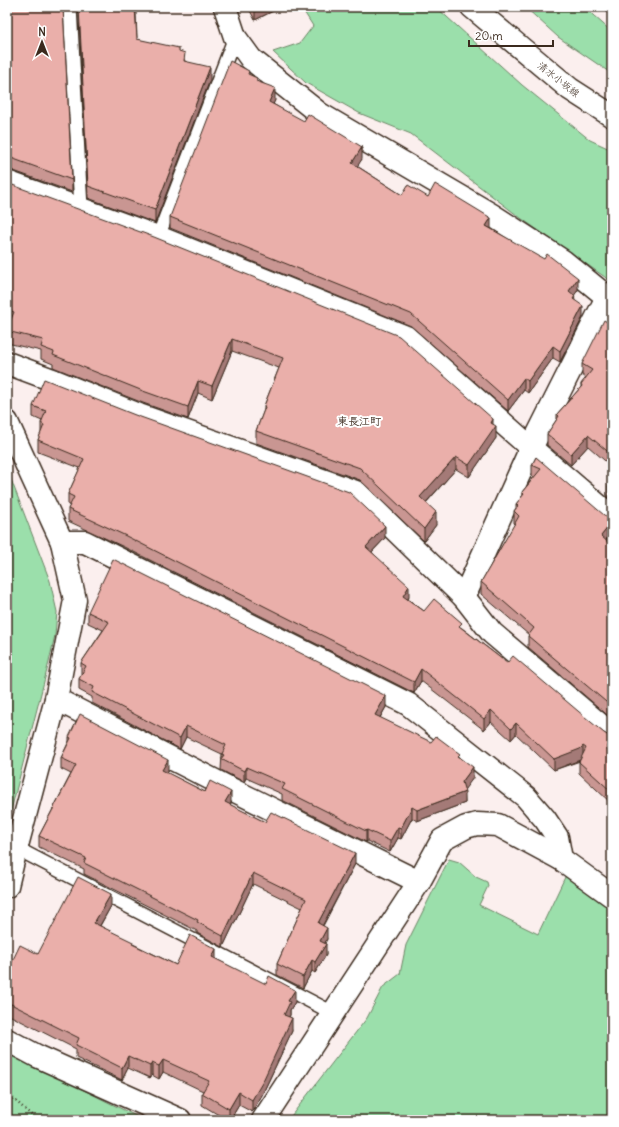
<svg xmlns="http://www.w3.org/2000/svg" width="619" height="1127" font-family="Delius,'Klee One',sans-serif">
<rect width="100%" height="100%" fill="#fbefee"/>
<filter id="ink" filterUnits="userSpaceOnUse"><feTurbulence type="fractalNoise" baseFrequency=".025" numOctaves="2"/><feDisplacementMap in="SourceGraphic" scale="8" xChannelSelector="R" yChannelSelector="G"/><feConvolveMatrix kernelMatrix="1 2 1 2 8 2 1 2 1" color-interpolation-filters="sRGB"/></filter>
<g filter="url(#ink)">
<!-- green -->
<g fill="#9bdfab" stroke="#6b8464">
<polygon points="301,7 436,7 522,85 590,140 612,150 612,282 522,219 411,134 359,113 306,83 273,52 300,43 313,26"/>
<polygon points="525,7 584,7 612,32 612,74 558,37"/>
<polygon points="7,469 50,581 57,612 55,635 49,662 7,826"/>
<polygon points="449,859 459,862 476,877 487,882 488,886 479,905 538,934 566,875 612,909 612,1120 288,1120 367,1018 383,987 400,974 406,945"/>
<polygon points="7,1051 19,1058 144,1120 7,1120"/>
</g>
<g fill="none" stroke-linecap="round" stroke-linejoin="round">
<defs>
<g id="lane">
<polyline points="70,7 81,208"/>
<polyline points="158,237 235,37"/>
<polyline points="16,848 333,1013"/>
</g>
<g id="street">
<polyline points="225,7 235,37 251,59 320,114 492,215 563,261 612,301"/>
<polyline points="7,182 158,237 406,337 531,448 612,517"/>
<polyline points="7,363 50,379 139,415 356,492 464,597 492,633 612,735"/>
<polyline points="7,422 62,542 75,600 56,699 14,857 7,886"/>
<polyline points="62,542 85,542 408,704 526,797 545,819 557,837 561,859"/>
<polyline points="464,597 531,448 607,297"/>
<polyline points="56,699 229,788 419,882"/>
<polyline points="7,1040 37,1056 180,1120"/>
<polyline points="263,1120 419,882 442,840 466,827 477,824 498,825 561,859 612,896"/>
</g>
<polyline id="secondary" points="472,7 570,89 612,116"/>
</defs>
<!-- lane casing -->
<use href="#lane" stroke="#3b2a1e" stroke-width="16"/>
<!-- street casing -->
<use href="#street" stroke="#3b2a1e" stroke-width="25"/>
<!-- secondary casing -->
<use href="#secondary" stroke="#3b2a1e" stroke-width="25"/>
<!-- path -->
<polyline stroke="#3b2a1e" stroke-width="2.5" stroke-dasharray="1 3" stroke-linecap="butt" points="7,1093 37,1120"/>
<!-- lane -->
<use href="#lane" stroke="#fff" stroke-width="13"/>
<!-- street -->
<use href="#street" stroke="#fff" stroke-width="22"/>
<!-- secondary -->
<use href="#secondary" stroke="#fff" stroke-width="22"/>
</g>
<!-- wall -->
<g fill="#c99692" stroke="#3b2a1e">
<polygon points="7,7 72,180 72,192 11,170 7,170"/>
<polygon points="79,7 146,7 136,12 137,39 179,51 185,61 210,80 155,223 88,198 79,18"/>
<polygon points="248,7 281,7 255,20"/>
<polygon points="249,75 275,100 273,104 362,159 357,166 402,195 428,197 491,229 578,290 574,295 575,301 583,317 560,362 553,358 528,393 524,390 508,411 411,326 170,228 170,217"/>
<polygon points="7,183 493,424 496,438 469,477 456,469 426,503 436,525 424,541 360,480 256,443 256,431 264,410 264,406 279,368 232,351 212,399 198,393 188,419 143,403 53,367 53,364 41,359 41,351 7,343 7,329 10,322 7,321"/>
<polygon points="612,325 612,467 588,446 571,465 547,445 547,434 557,419 557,414 581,387 581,384 586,378 582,375 582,364"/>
<polygon points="33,406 385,538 372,552 409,597 408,599 424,611 462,628 507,663 604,733 609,736 612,736 612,804 579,773 579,762 580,761 554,770 516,734 511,740 491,722 484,730 421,681 414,693 124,547 68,521 68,509 70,506 68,505 68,494 80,468 38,452 38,440 41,433 41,423 42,421 33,417"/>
<polygon points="536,457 612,533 606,540 612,546 612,719 528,647 528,636 529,635 481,594 481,582 515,524 514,523 514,511 516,508 516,504 522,497 522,492 534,477 532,476 532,465"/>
<polygon points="612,480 612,501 608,497 608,486"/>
<polygon points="88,612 386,707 380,718 460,757 473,778 464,789 465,803 417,821 412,818 401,839 398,838 390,852 367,841 366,842 282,800 282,794 246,778 244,782 221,770 222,754 186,737 180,749 92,703 92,697 79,690 79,679 82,674 81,674 81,663 103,630 88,623"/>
<polygon points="69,737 168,771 167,773 205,792 231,803 230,805 265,822 355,864 323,926 327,939 325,943 326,955 315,973 312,971 303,988 277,975 277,964 302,908 253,884 223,947 197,933 197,931 84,874 84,869 39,847 39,836 71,774 61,769 61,758 69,741"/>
<polygon points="612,821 612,837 609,835 609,823"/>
<polygon points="111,906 100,926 133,944 176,965 216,959 295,1002 290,1010 290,1015 289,1017 292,1031 262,1095 252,1112 239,1105 230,1120 227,1120 202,1105 202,1093 203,1091 163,1072 159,1079 152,1075 150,1078 128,1068 122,1080 76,1058 76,1049 7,1014 7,972 38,954"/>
</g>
<!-- shaded-wall -->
<g fill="#a47a77" stroke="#3b2a1e">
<polygon points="135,7 146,7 135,12"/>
<polygon points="255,7 281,7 255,20"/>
<polygon points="210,67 210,80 155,223 155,210"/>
<polygon points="275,88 275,100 269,114 269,102"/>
<polygon points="362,147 362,159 352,175 352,163"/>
<polygon points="491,218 491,229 486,226"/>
<polygon points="578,278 578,290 569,303 569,291"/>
<polygon points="583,306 583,317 560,362 560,351"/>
<polygon points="232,339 232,351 212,399 212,386"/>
<polygon points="553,346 553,358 528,393 528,381"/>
<polygon points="524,378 524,390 508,411 508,400"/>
<polygon points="198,381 198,393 188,419 188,407"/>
<polygon points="493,419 493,430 496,426 496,438 469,477 469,465 491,423"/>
<polygon points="588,435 588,446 571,465 571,454"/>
<polygon points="456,457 456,469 420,509 420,497"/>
<polygon points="436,512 436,525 424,541 424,529"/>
<polygon points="612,522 612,533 601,547 601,536"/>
<polygon points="385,526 385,538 366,558 366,547"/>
<polygon points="409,586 409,597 403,607 403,596"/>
<polygon points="421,669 421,681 414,693 414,682"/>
<polygon points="386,696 386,707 375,726 375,715"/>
<polygon points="491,710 491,722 484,730 484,719"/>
<polygon points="516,723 516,734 511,740 511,729"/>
<polygon points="186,726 186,737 180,749 180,738"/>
<polygon points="612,743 612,754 606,748"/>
<polygon points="583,746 583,758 580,760 554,770 554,759"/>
<polygon points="168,760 168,771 162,781 162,770"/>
<polygon points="246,767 246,778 244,782 244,771"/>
<polygon points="473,767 473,778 462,793 462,782"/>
<polygon points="231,792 231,803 225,813 225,802"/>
<polygon points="465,792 465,803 417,821 417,810"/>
<polygon points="412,807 412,818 401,839 401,828"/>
<polygon points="398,827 398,838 390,852 390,841"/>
<polygon points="367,830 367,841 366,842 366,831"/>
<polygon points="355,853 355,864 318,934 318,923"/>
<polygon points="253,873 253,884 223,947 223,936"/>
<polygon points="111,894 111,906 94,936 94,923"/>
<polygon points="327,928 327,939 320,952 320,941"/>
<polygon points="326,944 326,955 315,973 315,962"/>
<polygon points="216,949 216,961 212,957"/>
<polygon points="312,960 312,971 303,988 303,977"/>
<polygon points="295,990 295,1002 290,1010 290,1015 284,1027 284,1015 288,1001"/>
<polygon points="292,1018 292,1031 262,1095 252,1112 252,1100"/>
<polygon points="128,1056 128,1068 122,1080 122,1068"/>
<polygon points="163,1060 163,1072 159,1079 159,1066"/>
<polygon points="152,1063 152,1075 150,1078 150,1066"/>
<polygon points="239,1092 239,1105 230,1120 229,1120 229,1109"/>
</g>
<!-- building -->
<g fill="#eaafaa" stroke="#3b2a1e">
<polygon points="7,7 28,7 28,9 63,7 72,180 11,158 7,158"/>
<polygon points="79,7 135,7 137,39 179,48 179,51 185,53 184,61 210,67 155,210 88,186"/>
<polygon points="230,61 249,71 248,74 257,78 256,81 275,88 269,102 304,121 308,114 362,147 352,163 402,195 408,185 428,197 435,184 491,218 486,226 544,259 547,254 578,278 569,291 575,296 573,299 583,306 560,351 553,346 528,381 524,378 508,400 411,314 170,217"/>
<polygon points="7,183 154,237 399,336 493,419 491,423 496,426 469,465 456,457 420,497 436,512 424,529 360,468 256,431 265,407 264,406 283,358 232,339 212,386 198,381 188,407 143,391 53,355 54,352 41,347 43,340 7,331 7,329 14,312 7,309"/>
<polygon points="604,320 612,325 612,455 588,435 571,454 547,434 559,416 557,414 582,386 581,384 592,370 582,364"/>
<polygon points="44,379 135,415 349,492 385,526 366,547 409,586 403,596 424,611 434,599 462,623 459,626 507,663 513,656 604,733 609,736 612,736 612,743 606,748 612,753 612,792 579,762 586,748 583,746 580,749 554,759 516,723 511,729 491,710 484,719 421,669 414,682 124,535 68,509 74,497 68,494 84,459 38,440 44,425 41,423 46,411 33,406"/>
<polygon points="536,457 604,515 609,518 612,518 612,522 601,536 612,546 612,707 528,636 534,628 481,582 519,516 514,511 518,506 516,504 524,494 522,492 541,469 532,465"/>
<polygon points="612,480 612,489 608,486"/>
<polygon points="113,559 386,696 375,715 431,742 436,736 460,754 458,756 473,767 462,782 465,792 417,810 412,807 401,828 398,827 390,841 367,830 366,831 282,789 285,784 246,767 244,771 221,759 224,755 222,754 226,745 186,726 180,738 92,692 94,687 79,679 86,666 81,663 109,622 88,612"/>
<polygon points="80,714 168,760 162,770 205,792 210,781 231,792 225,802 265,822 271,812 355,853 318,923 327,928 320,941 326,944 315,962 312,960 303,977 277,964 306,899 253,873 223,936 197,922 198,920 84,863 86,858 39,836 76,765 61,758 71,738 69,737"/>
<polygon points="612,821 612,826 609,823"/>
<polygon points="78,877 111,894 94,923 133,942 132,944 176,965 190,935 216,949 212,957 266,984 269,976 295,990 288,1001 290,1002 284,1015 292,1018 262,1083 252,1100 239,1092 229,1109 202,1093 209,1081 163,1060 159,1066 152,1063 150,1066 128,1056 122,1068 76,1045 79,1038 7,1002 7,972 20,945 38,954"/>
</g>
</g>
<g text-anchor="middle" stroke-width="4" stroke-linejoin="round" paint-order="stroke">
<!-- street labels -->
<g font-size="10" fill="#3b2a1e" stroke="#fff">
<text transform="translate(559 79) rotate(38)" y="4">清水小坂線</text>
</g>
<!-- neighbourhood labels -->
<g font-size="11" font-weight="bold" fill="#3b2a1e" stroke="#fff">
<text x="359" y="425">東長江町</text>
</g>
</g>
<!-- margin -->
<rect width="619" height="1127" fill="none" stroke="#fff" stroke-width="24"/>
<rect x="12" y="12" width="595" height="1103" fill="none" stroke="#3b2a1e" stroke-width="1.5" filter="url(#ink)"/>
<!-- north arrow -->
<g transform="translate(42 42)" stroke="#ffffff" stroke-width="3" paint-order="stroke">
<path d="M0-3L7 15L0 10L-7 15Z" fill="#3b2a1e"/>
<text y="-6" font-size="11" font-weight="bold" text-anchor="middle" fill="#3b2a1e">N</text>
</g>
<!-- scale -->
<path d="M469 40v6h84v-6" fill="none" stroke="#3b2a1e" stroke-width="2"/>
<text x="475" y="40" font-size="12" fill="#3b2a1e" stroke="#ffffff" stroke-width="3" paint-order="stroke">20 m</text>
</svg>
